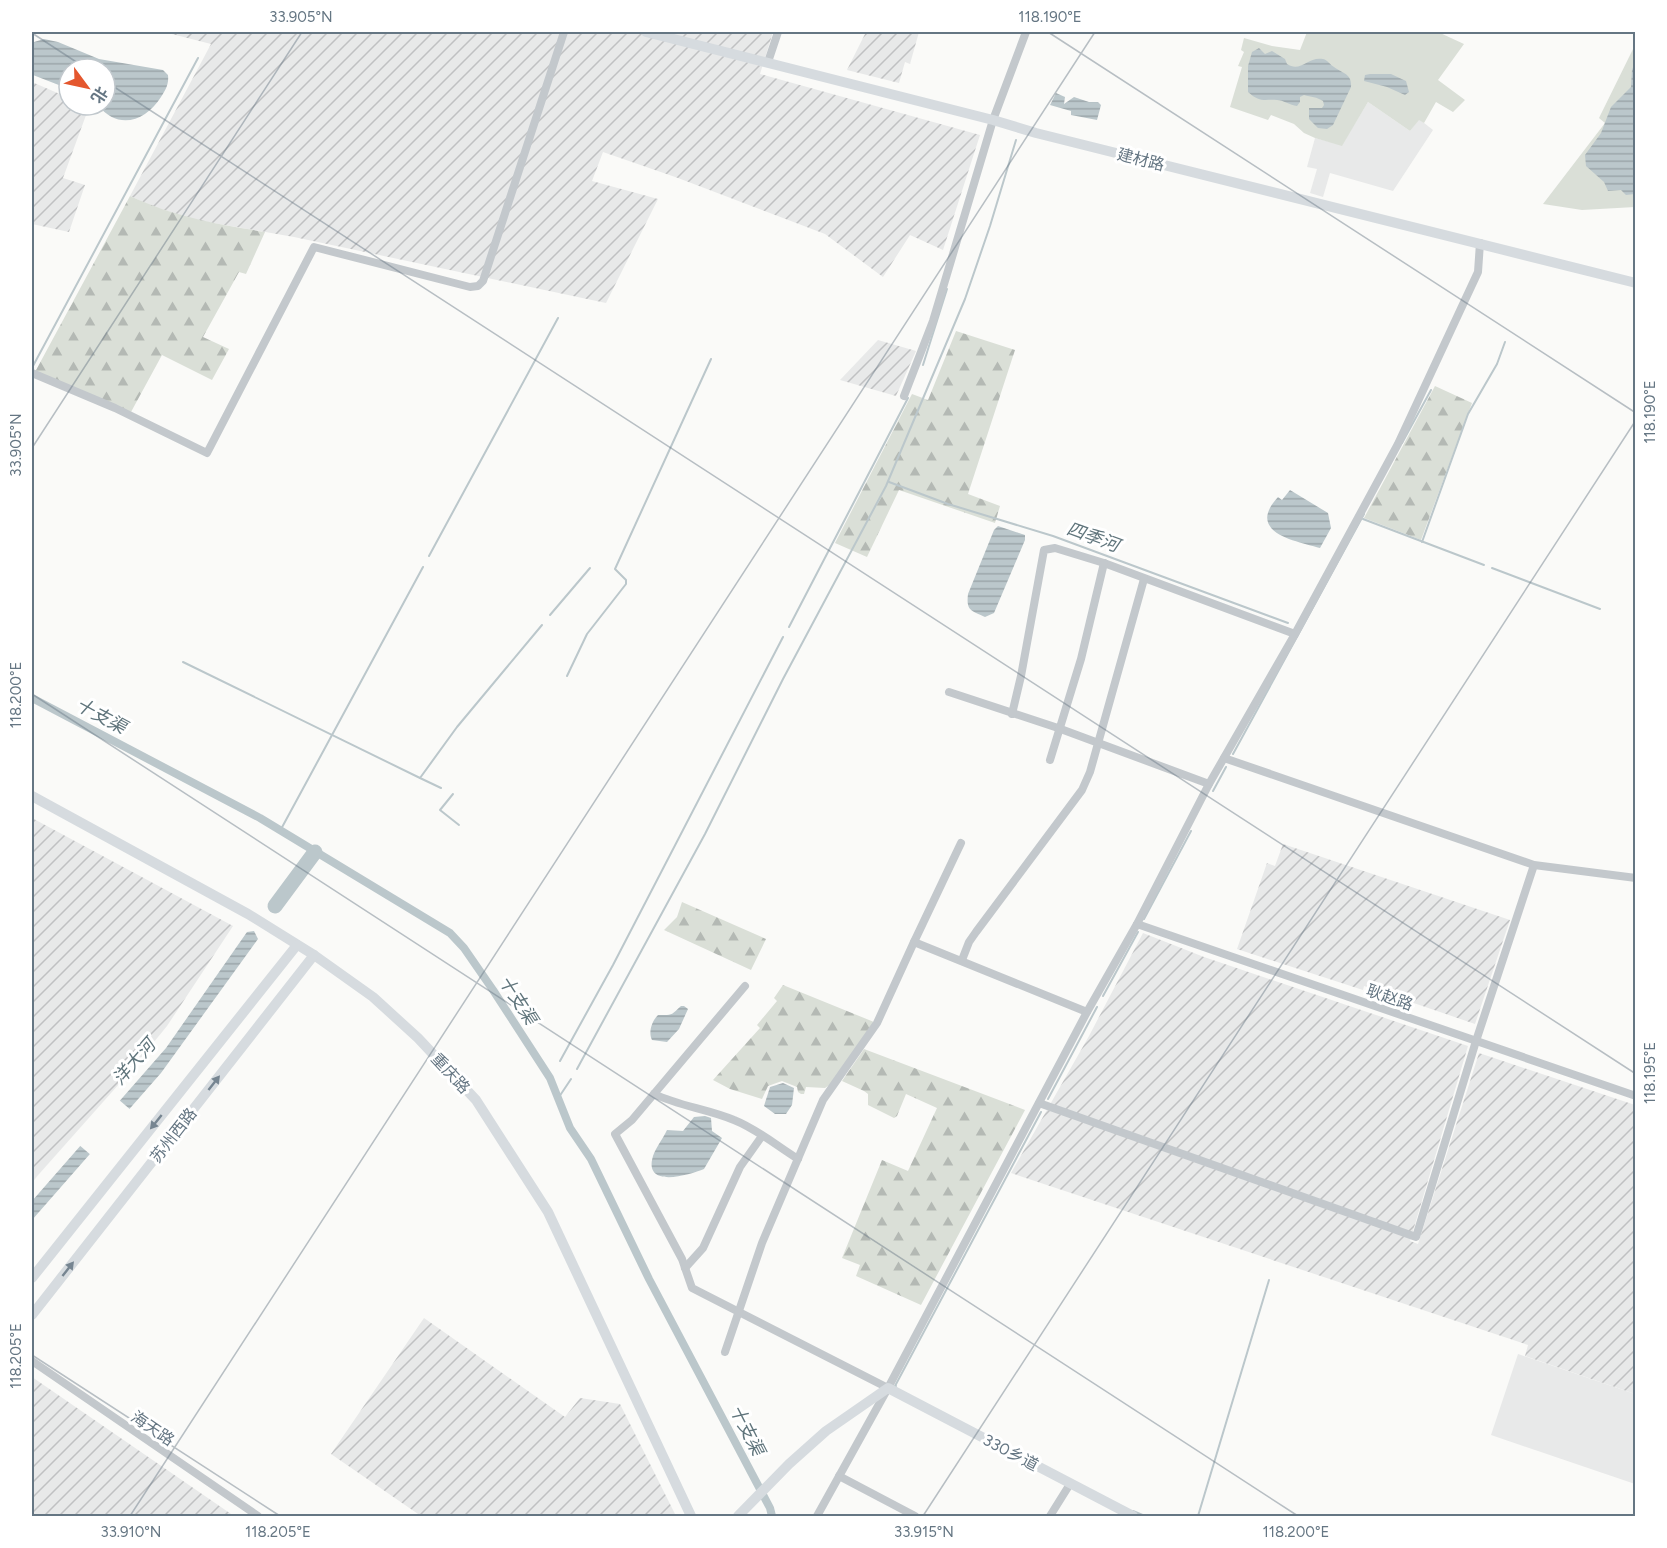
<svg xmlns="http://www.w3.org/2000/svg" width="1667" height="1548" font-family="Figtree,'Noto Sans SC',sans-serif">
<defs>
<pattern id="industrial-furrows" width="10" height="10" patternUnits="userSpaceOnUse" patternTransform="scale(1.5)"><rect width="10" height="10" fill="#e8e9e9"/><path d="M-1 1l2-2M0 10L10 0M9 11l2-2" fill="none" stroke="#c0c1c2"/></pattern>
<pattern id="forest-firs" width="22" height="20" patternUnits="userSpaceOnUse" patternTransform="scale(1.5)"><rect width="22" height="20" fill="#dadfd7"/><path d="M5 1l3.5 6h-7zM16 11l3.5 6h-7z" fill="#b4b9b4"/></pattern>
<pattern id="water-rules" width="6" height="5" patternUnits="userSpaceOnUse" patternTransform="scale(1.5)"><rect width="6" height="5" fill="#bbc7cb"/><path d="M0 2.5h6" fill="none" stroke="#9ca6aa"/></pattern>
</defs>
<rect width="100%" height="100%" fill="#fafaf8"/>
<!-- built -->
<g fill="#e8e9e9">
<polygon points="1368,102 1410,131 1419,119 1433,130 1393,191 1330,173 1323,197 1310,193 1317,169 1307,167 1315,138 1342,145"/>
<polygon points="1518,1354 1635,1394 1635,1484 1491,1435"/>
</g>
<!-- industrial -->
<g fill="url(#industrial-furrows)">
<polygon points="164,32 773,32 760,74 980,135 943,250 910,235 883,277 825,234 678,178 603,152 592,181 658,199 606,303 294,237 196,220 154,207 130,196 211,44"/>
<polygon points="866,32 919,32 910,64 905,62 899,83 847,70"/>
<polygon points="32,82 69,98 69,105 89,107 63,178 85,185 69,232 32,224"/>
<polygon points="878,340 916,351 896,396 840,380"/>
<polygon points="32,818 233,926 167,1026 127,1075 32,1182"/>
<polygon points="1283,844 1510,920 1475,1024 1364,986 1363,990 1237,949 1267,863 1275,866"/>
<polygon points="1143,933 1204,957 1468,1046 1410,1241 1418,1244 1479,1053 1635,1105 1635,1394 1525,1356 1528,1345 1011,1173 1089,1036"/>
<polygon points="424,1318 565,1417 580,1398 620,1404 676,1516 421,1516 331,1454"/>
<polygon points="32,1377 234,1516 32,1516"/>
</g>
<!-- grass -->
<g fill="#dadfd7">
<polygon points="1307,32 1438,32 1464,44 1438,80 1465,100 1453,112 1436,102 1424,123 1419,120 1410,131 1368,102 1342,146 1315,138 1304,133 1294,124 1271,115 1268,120 1230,107 1242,67 1238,66 1244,52 1241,50 1244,38 1272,46 1300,50"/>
<polygon points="1635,45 1635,207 1582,210 1543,204 1605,123 1599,118"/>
</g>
<!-- forest -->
<g fill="url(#forest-firs)">
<path d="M130,196C175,217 216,224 265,232L246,274L239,272L203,337L229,349L212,380L162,355L131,412L35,372Z"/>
<polygon points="956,331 1015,350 968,494 1000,506 995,523 899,490 867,557 835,543 912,394 928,400"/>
<polygon points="1435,386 1472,403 1421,540 1364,518"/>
<polygon points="682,902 766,939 751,970 664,930 677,917"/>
<polygon points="783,985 874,1022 831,1084 825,1088 806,1087 804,1094 801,1094 798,1092 797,1087 782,1081 768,1086 762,1099 730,1089 713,1080 760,1028 757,1025 777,1001 774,998"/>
<polygon points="864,1049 1025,1110 921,1305 856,1276 860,1265 842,1258 882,1160 908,1171 937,1108 906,1094 897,1116 894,1118 868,1105 868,1094 864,1091 842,1081"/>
</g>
<!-- water -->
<g fill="url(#water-rules)">
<path d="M44,39L58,42L99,59L163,70L168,75C169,84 166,89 161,97C146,121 118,131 98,105H105V69H69V89L33,75L32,73V49L34,42Z"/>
<path d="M1259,48L1265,54L1272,51L1285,59L1287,64C1301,73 1308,56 1323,59C1328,60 1330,65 1334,67C1344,74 1352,74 1351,87L1333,125L1327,129L1318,128L1309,119V108H1322L1324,105L1323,101C1317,97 1311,97 1304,95L1300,97V102L1297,106C1290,105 1283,100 1277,100C1264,99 1260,103 1248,92V66L1252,52Z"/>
<polygon points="1635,62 1635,194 1626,195 1621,190 1608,191 1604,182 1586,166 1585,155 1601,133 1611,107 1631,87 1632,70"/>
<polygon points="1370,74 1391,74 1406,81 1409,92 1405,95 1387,87 1364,81 1365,75"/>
<polygon points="1056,93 1065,97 1064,104 1074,97 1089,102 1098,102 1101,105 1097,120 1071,115 1071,111 1050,105"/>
<path d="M1290,490L1328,513L1331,528L1320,548C1296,541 1245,533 1278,497L1282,500Z"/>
<path d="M998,526L1025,535V540L994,613L985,617C971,610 966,611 968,594L994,530Z"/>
<polygon points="254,931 258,939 161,1073 32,1220 32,1201 166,1048 247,932"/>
<path d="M681,1006H684L688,1009L679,1029L667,1042L652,1040C648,1032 652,1021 658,1015C673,1015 670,1016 681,1006Z"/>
<polygon points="783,1083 794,1088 792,1105 786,1114 775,1114 764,1106 770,1087"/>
<path d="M705,1116L711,1118L712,1131L722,1138L704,1169C689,1175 643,1189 653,1156C656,1147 663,1139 667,1130L683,1131L694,1117Z"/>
</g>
<!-- pier -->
<polygon fill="#fafaf8" points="118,1099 132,1111 92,1156 78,1144"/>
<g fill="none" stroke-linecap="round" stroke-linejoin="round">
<!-- stream -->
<g stroke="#bbc7cb" stroke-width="2">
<polyline points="923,365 947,289"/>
<polyline points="33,366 198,58"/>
<polyline points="1402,443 1431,390"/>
<polyline points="889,482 948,504 1053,536 1288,623"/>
<polyline points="1363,519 1484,565"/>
<polyline points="1422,542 1468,414 1497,364 1505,342"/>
<polyline points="429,556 558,318"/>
<polyline points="1492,568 1600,609"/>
<polyline points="550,615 590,568"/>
<polyline points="789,627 908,398"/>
<polyline points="183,662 420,778"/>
<polyline points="567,676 587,634 626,584 626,580 615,569 711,359"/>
<polyline points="1233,754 1364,514"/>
<polyline points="441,788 420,778 457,727 542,625"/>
<polyline points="1213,791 1226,767"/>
<polyline points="453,794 440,810 459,825"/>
<polyline points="280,831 423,567"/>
<polyline points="1144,919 1191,831"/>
<polyline points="1103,996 1138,932"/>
<polyline points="560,1061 613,965 783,637"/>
<polyline points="577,1069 705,834 783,679 886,486 965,299 990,226 1016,140"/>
<polyline points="1048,1099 1097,1007"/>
<polyline points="557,1100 571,1079"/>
<polyline points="896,1386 895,1386 1041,1112"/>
<polyline points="1133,1511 1145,1516"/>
<polyline points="1198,1516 1269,1280"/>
</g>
<!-- canal -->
<polyline stroke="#bbc7cb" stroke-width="8" points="32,698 260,818 450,933 464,948 493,990 550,1078 570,1128 591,1159 649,1279 770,1508 772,1516"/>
<!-- river -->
<polyline stroke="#bbc7cb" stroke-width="15" points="275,906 315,852"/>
<!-- street -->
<g stroke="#c3c8cc" stroke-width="8">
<polyline points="768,62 778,32"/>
<polyline points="32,373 115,408 207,453 314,247 470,287 478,286 483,281 564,32"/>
<polyline points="904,396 933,321 993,120 1026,32"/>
<polyline points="949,692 1058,728 1209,784"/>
<polyline points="1012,714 1021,676 1044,550 1055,548 1104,563 1295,634"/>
<polyline points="1224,758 1534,865 1636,878"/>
<polyline points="1050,760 1081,659 1104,563"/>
<polyline points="1137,924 1636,1096"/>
<polyline points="914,942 961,843"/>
<polyline points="962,960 969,942 976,932 1082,790 1090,772 1144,579"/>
<polyline points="745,986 632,1120 615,1134 682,1259 692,1288 888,1388"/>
<path d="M654,1094C679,1106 708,1109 734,1120C757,1129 777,1146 798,1159"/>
<polyline points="1039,1103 1416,1237 1476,1041 1534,865"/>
<polyline points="685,1268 703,1248 740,1167 762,1136"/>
<polyline points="725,1352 762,1243 823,1100 877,1023 914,942 1087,1012"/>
<polyline points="32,1361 258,1516"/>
<polyline points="839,1476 915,1516"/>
<polyline points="817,1516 888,1388 1087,1012 1137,924 1209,784 1295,634 1398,444 1478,272 1480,243"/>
<polyline points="1050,1516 1070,1484"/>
</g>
<!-- secondary -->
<g stroke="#d6dbdf" stroke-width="10">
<polyline points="646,32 993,120 1036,133 1636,283"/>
<polyline points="32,796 248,914 314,955 373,997 418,1038 476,1100 548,1212 691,1516"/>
<polyline points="32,1278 297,945"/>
<polyline points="32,1315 314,955"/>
<polyline points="738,1516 789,1464 826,1431 888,1388 1133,1516"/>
</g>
</g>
<!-- one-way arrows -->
<defs><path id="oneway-solid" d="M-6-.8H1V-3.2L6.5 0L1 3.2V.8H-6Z" transform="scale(1.5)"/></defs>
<g fill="#768591">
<use href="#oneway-solid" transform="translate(214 1083) rotate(-52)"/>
<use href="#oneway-solid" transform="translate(156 1122) rotate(129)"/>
<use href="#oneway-solid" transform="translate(68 1269) rotate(-52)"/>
</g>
<!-- ticks -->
<path fill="none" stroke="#657683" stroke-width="1.5" stroke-opacity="0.45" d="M1048,32L1636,413M32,33L87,69M105,81L1636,1074M32,448L302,32M32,694L1298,1516M32,1355L280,1516M130,1516L1095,32M923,1516L1636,420"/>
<g text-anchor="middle" stroke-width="6" stroke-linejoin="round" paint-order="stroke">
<!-- street labels -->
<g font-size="16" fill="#657683" stroke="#fff">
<text transform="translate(1141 159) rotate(14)" y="6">建材路</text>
<text transform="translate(1390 997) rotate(19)" y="6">耿赵路</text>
<text transform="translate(451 1073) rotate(47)" y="6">重庆路</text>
<text transform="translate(173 1135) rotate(-52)" y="6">苏州西路</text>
<text transform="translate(153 1428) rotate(34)" y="6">海天路</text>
<text transform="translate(1011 1452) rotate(28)" y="6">330乡道</text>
</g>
<!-- water labels -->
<g font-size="18" font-style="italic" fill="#60757c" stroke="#fff">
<text transform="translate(1093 537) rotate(20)" y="6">四季河</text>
<text transform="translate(101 716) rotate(28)" y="6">十支渠</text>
<text transform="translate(518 1000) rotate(57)" y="6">十支渠</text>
<text transform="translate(134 1062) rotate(-49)" y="6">洋大河</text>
<text transform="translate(747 1430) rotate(63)" y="6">十支渠</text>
</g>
</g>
<!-- border -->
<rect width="1667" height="1548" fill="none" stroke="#ffffff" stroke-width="66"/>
<!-- north arrow -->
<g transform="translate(87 87) rotate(123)"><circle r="28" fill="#ffffff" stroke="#c1c8cd" stroke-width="1.5"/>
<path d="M0-4.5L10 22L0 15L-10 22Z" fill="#e4572e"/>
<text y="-9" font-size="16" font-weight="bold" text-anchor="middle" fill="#657683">北</text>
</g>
<rect x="33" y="33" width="1601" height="1482" fill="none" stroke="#657683" stroke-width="2"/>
<g font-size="15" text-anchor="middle" fill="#657683">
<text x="301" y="22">33.905°N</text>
<text x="1050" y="22">118.190°E</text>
<text transform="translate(1650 412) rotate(-90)" y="5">118.190°E</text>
<text transform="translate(16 445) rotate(-90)" y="5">33.905°N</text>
<text transform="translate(16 695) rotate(-90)" y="5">118.200°E</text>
<text transform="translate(1650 1073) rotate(-90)" y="5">118.195°E</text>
<text transform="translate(16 1356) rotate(-90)" y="5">118.205°E</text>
<text x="131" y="1537">33.910°N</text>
<text x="278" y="1537">118.205°E</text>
<text x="924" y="1537">33.915°N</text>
<text x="1296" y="1537">118.200°E</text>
</g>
</svg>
